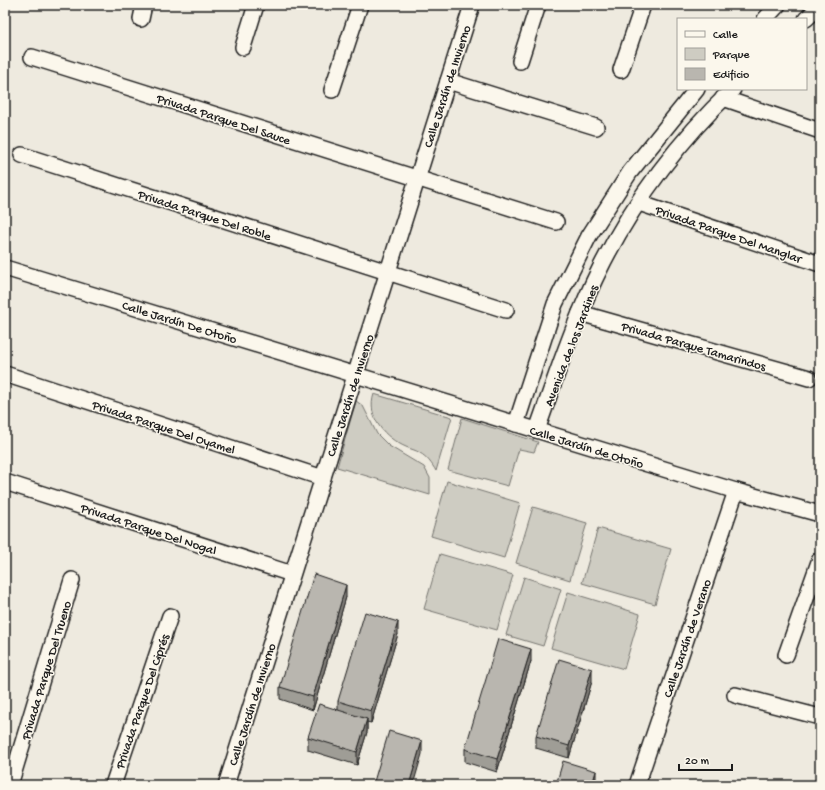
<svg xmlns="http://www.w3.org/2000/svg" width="825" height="790" font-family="'Gochi Hand',sans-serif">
<rect width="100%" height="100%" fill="#eeeadf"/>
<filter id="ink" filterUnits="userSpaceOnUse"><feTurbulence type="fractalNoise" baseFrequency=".025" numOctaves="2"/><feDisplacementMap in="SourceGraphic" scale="8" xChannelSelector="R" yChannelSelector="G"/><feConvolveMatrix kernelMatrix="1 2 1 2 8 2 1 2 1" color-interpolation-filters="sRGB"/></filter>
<g filter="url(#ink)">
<!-- green -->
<g fill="#ceccc2" stroke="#75746f">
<path d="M374,394L452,417L436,471C432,464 427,457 420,453C416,450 410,449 406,447C385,438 366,417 374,394Z"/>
<polygon points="356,401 363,406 377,434 389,446 424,467 430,478 430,495 337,467"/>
<polygon points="462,418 538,442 534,452 519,449 508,486 448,470"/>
<polygon points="447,481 520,503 504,558 431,536"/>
<polygon points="533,507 587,523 570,580 516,563"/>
<polygon points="598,528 671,549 655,604 582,583"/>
<polygon points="440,554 513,575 497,630 424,609"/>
<polygon points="524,577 561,589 543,646 506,635"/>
<polygon points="568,592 640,614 624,669 551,648"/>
</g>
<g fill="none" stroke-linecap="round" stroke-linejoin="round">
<defs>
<g id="street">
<polyline points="141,19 144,5"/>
<polyline points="765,19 778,5"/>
<polyline points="806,19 820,6"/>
<polyline points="243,47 256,5"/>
<polyline points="32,57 556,222"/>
<polyline points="520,61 538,5"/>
<polyline points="621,70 643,5"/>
<polyline points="448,81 596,127"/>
<polyline points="332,90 360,5"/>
<polyline points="723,98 820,131"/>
<polyline points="22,155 506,310"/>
<polyline points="639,203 820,264"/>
<polyline points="5,268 736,491 820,514"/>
<polyline points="580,313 809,378"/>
<polyline points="5,374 323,478"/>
<polyline points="516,424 555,304 589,236 630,172 697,89"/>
<path d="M537,430C551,391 564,351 580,313C614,229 667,152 733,89"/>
<polyline points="5,482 292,574"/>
<polyline points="786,655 820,559"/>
<polyline points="735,695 820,717"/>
<polyline points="10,785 72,580"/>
<polyline points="113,785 170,616"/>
<polyline points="226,785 472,5"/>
<polyline points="637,785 736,491"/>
</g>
</defs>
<!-- street casing -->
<use href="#street" stroke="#1c1c1c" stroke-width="18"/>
<!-- street -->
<use href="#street" stroke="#fbf7ec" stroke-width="15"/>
</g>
<!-- wall -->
<g fill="#9f9d96" stroke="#1c1c1c">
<polygon points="346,597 313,710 280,699 280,687"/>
<polygon points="398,634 371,723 367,722 367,732 357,765 308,750 308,737 338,710 338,701"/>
<polygon points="531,661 497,772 465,762 465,749"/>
<polygon points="592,681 569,758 536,748 536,736"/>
</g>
<!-- shaded-wall -->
<g fill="#827f7a" stroke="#1c1c1c">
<polygon points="346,585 346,597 313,710 313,697"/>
<polygon points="398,622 398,634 371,723 371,711"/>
<polygon points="531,649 531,661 497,772 497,759"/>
<polygon points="592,669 592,681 569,758 569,746"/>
<polygon points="367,719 367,732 357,765 357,752"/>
<polygon points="422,741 422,754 413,785 409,785"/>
<polygon points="596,771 596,785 592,785"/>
</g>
<!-- building -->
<g fill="#b9b6af" stroke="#1c1c1c">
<polygon points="314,574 346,585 313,697 280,687"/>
<polygon points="365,612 398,622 371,711 338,701"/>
<polygon points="498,639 531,649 497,759 465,749"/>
<polygon points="559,659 592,669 569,746 536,736"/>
<polygon points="319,704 367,719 357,752 308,737"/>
<polygon points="389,731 422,741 409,785 373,785"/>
<polygon points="563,761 596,771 592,785 556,785"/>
</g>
</g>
<g text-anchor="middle" stroke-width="3" stroke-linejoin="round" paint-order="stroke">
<!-- street labels -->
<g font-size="13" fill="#1c1c1c" stroke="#fbf7ec">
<text transform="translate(446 86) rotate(-72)" y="5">Calle Jardín de Invierno</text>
<text transform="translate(224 118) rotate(18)" y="5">Privada Parque Del Sauce</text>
<text transform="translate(205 214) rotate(18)" y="5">Privada Parque Del Roble</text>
<text transform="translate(729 233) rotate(19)" y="5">Privada Parque Del Manglar</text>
<text transform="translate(180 321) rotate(17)" y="5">Calle Jardín De Otoño</text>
<text transform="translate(570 345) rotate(-69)" y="5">Avenida de los Jardines</text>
<text transform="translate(694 345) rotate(16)" y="5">Privada Parque Tamarindos</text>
<text transform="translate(349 395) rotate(-72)" y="5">Calle Jardín de Invierno</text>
<text transform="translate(164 426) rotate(18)" y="5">Privada Parque Del Oyamel</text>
<text transform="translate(587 446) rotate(17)" y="5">Calle Jardín de Otoño</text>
<text transform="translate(149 528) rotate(18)" y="5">Privada Parque Del Nogal</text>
<text transform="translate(686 638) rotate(-71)" y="5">Calle Jardín de Verano</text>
<text transform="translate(45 670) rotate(-73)" y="5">Privada Parque Del Trueno</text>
<text transform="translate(141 701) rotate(-71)" y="5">Privada Parque Del Ciprés</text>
<text transform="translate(251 704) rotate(-72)" y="5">Calle Jardín de Invierno</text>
</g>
</g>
<!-- margin -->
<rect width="825" height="790" fill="none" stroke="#fbf7ec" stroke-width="20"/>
<rect x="10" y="10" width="805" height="770" fill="none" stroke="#1c1c1c" stroke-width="1.5" filter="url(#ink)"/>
<!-- legend -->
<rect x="677" y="18" width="130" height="72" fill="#fbf7ec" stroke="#a29f99"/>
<rect x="685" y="31" width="20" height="6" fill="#fbf7ec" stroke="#a29f99"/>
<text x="713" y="38" font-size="12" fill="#1c1c1c">Calle</text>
<rect x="685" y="48" width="20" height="12" fill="#ceccc2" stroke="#a29f99"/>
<text x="713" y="58" font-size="12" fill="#1c1c1c">Parque</text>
<rect x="685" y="68" width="20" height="12" fill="#b9b6af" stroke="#a29f99"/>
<text x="713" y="78" font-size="12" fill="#1c1c1c">Edificio</text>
<!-- scale -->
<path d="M679 764v6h53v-6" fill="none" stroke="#1c1c1c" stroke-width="2"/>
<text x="685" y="764" font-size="12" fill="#1c1c1c" stroke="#fbf7ec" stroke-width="3" paint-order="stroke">20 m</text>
</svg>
